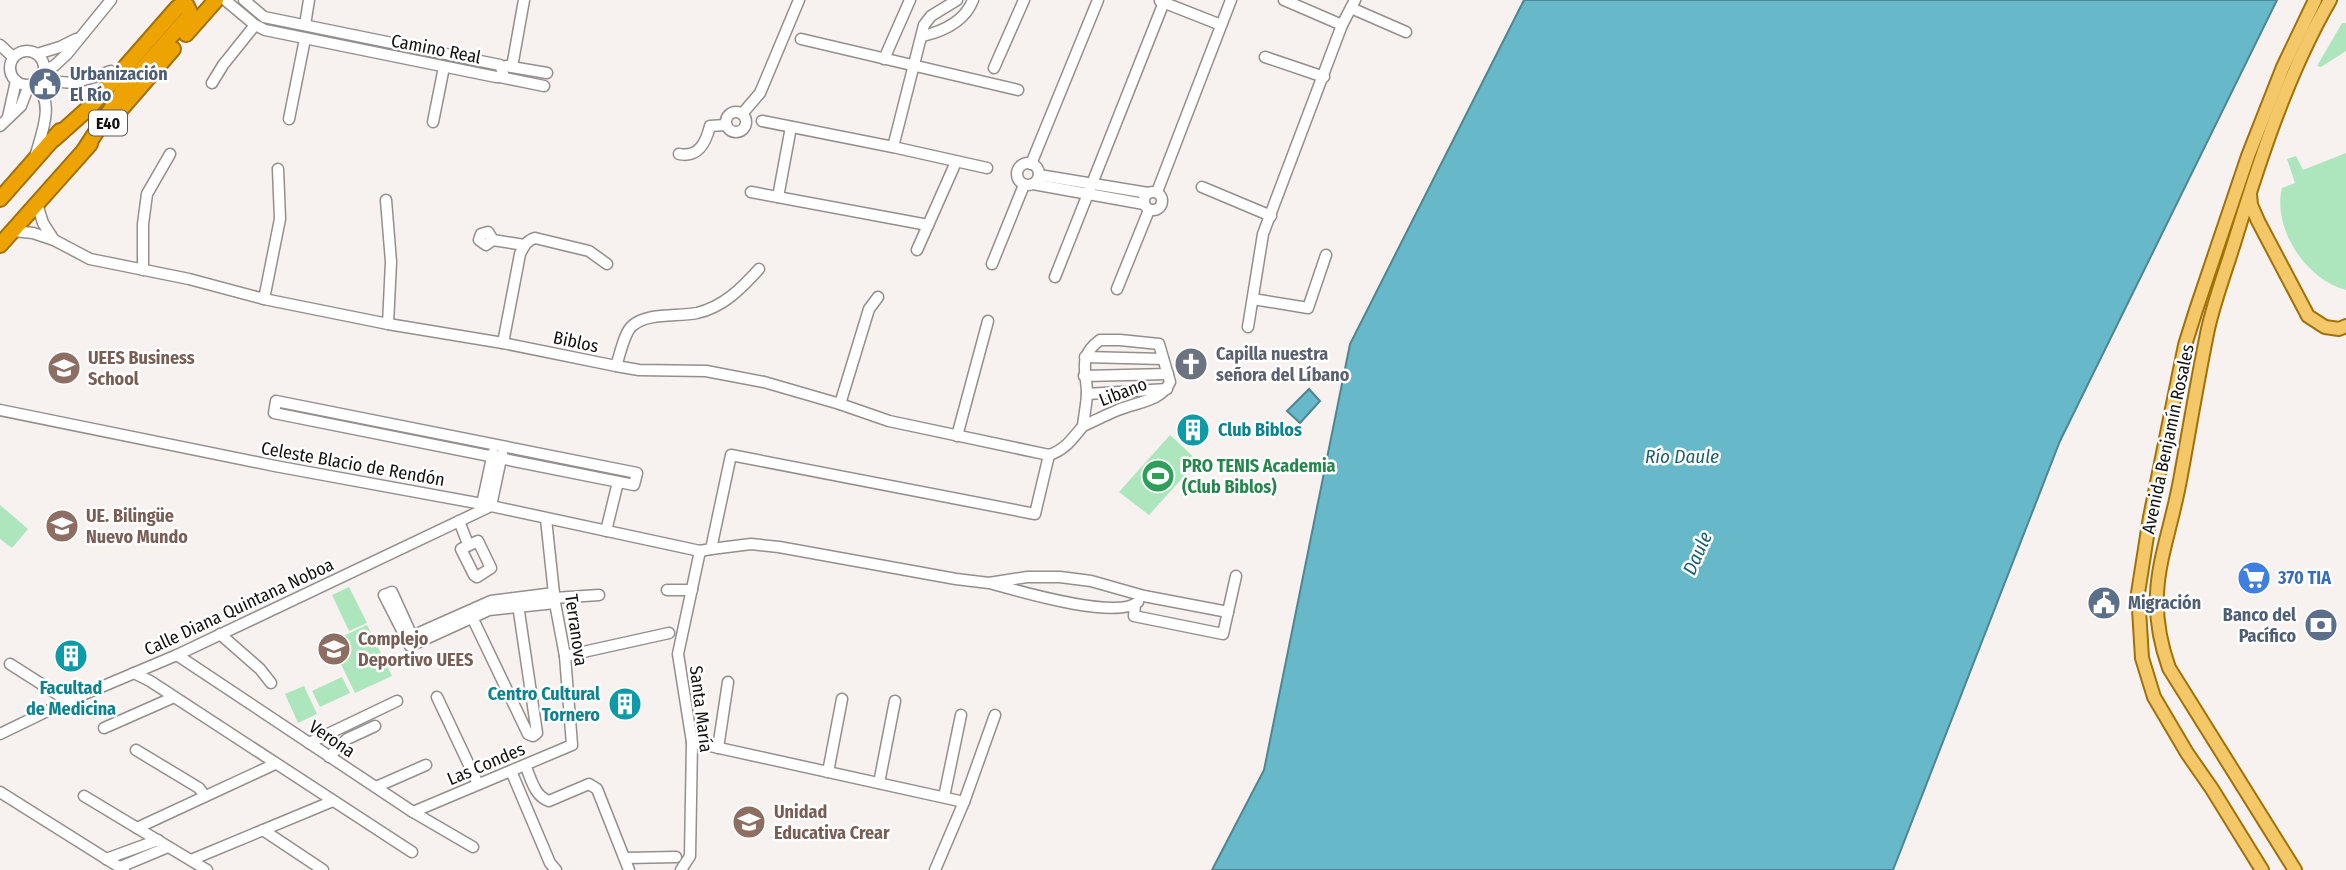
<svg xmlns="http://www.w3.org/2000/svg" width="2346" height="870" font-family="'Fira Sans Condensed',sans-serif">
<rect width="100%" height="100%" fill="#f7f2ef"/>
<!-- green -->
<g fill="#ade6bd">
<polygon points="2342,23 2346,23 2346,51 2321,67 2317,66"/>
<path d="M2346,153V290C2306,280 2272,228 2282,188L2295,183L2287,159L2296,156L2303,170Z"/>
<polygon points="1170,435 1198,461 1149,515 1119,492"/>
<polygon points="0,505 28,529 12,548 0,539"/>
<polygon points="349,587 367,623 349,631 332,595"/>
<polygon points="367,625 392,676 355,693 330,642"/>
<polygon points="342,677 350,693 320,707 312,691"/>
<polygon points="304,686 317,714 298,723 285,694"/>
</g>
<!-- water -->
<g fill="#67b8c8" stroke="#4e8691" stroke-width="2">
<polygon points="1524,0 2277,0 2060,441 1893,870 1212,870 1264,770 1350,344"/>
<polygon points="1309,389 1320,401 1300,423 1287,411"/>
</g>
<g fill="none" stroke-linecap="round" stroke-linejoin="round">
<defs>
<g id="minor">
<polyline points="225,0 255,25 265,30 496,77 500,77 503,73 500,65 264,17 244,0"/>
<polyline points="1284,0 1342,25"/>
<polyline points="1160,1 1221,25"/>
<polyline points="1351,8 1406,32"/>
<polyline points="305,25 309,0"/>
<path d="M923,36C944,31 965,21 973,0"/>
<polyline points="801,39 1018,90"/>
<polyline points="0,45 13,57"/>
<circle cx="27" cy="68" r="17"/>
<polyline points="37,54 60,47 76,39"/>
<polyline points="1265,57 1324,77"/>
<polyline points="884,59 910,0"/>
<polyline points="506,66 547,73"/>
<polyline points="512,67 524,0"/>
<polyline points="994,68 1024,0"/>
<polyline points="44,70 54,66 67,54 111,0"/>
<path d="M43,75C65,90 88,79 111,71"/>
<polyline points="500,77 544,86"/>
<polyline points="212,83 223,65 255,25"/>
<path d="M33,84C57,99 41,135 35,157"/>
<circle cx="736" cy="122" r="10"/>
<polyline points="742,114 760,93 799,0"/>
<polyline points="8,117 16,81"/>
<polyline points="289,119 305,39"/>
<polyline points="762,121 893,147 987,168"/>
<polyline points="433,122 444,67"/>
<polyline points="0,126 21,106 29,85"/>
<polyline points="893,147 924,25 931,16 957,0"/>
<path d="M679,154C699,158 706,142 710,126L726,125"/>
<circle cx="1028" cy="174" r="11"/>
<polyline points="1031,164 1098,0"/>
<polyline points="1039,175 1148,193"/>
<polyline points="1033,184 1144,204"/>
<polyline points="1202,187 1271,216"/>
<circle cx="1153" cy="201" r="9"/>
<polyline points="751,192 928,225"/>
<polyline points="1157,192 1231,0"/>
<polyline points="778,197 791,127"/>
<polyline points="386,200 391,262 388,324"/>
<polyline points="13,231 33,233 54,240 43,223 37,204"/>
<path d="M54,240L90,259L189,279L264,299L388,324L503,343L616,366L639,370L706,371L764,382L840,404L889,421L1049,455C1065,450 1072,439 1083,426"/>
<polyline points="493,240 486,245 479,240 481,234 488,232 493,240 524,245"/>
<polyline points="917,250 956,162"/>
<polyline points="992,264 1024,185"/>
<polyline points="143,270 143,224 147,194 170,154"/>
<polyline points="1055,277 1164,2"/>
<polyline points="1117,289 1149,210"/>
<polyline points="264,299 280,219 278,169"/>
<polyline points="1253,299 1308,308 1326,255"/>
<polyline points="1248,327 1263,234 1342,25 1355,0"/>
<path d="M1100,340H1120L1159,344L1170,382C1161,402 1136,402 1118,410C1106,415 1094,421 1083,426C1084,415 1087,403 1087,392C1086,369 1078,356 1100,340Z"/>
<path d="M503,343L520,254C524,246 526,241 535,238L589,251L607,264"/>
<polyline points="1085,357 1163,359"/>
<path d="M616,366C620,355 624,333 632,326C648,312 677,317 697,313C723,307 741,289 759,269"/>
<polyline points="1084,376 1168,374"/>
<polyline points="1087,394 1167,389"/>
<polygon points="276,401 637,473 634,485 274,413"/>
<polyline points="840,404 869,309 878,297"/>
<polyline points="0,410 275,466 482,504 700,551 711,549 731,455 1035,514 1049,455"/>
<polyline points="957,436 988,321"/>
<polyline points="482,504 493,453"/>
<polyline points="459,521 468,544"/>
<polyline points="606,531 618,482"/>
<polygon points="478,541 491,568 477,577 474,575 461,549"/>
<polyline points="711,549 751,544 779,547 956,579 989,583 1027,577 1060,577 1091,581 1144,596 1228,612"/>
<path d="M993,584C1022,592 1116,620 1138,602"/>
<polyline points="667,590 692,590"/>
<polyline points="554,593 491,601 412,636 392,592 384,595 410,646 489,610 555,603"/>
<polyline points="554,598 599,595"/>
<polyline points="1135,604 1134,616 1223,634 1236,576"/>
<polyline points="471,615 528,734 533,736 537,733 518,605"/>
<polyline points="220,634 260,669 271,683"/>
<polyline points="177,655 413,812 473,847"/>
<polyline points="565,656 669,633"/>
<polyline points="10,664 68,701"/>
<polyline points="134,673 150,681 412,852"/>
<polyline points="437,697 478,784"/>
<polyline points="104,728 172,698"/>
<polyline points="0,734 68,701 177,655 491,506 502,454"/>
<polyline points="692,742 964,802"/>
<polyline points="309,743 397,701"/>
<polyline points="718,748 728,682"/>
<polyline points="136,750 199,788 205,796"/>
<polyline points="329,757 347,739 375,726"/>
<path d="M525,765C531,778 534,796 549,801L589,784L597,789L629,870"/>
<polyline points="511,771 550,863 556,870"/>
<polyline points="828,772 842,699"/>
<polyline points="879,783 895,701"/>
<polyline points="376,787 426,765"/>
<polyline points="0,792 124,870"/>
<polyline points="84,796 207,870"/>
<polyline points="944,797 961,715"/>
<polyline points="413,812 572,745 565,656 555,603 546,519"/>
<polyline points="137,828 275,764"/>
<polyline points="263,830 323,870"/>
<polyline points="626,858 676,857"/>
<polyline points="106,859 158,840"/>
<polyline points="191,860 333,801"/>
<polyline points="120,867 168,847"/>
<polyline points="681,870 690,856 692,742 678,654 700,551"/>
<polyline points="935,870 964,802 995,715"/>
</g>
<g id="major">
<polyline points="2250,194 2251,205 2258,221 2308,316 2325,327 2339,329 2346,326"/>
<polyline points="2262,870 2212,789 2187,753 2154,697 2142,658 2138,593 2150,517 2185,345 2196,310 2248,156 2283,67 2315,0"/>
<path d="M2295,870L2169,668C2141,589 2168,550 2181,475C2190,426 2198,377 2208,329C2215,298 2227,267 2236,237C2261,156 2288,73 2330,0"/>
</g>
<g id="highway">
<polyline points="186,34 216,0"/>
<polyline points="115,116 173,49"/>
<polyline points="54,139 92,105 177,8 181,5 187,6 190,13 188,17 122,92 85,149"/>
<polyline points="0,199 60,131"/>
<polyline points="0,245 90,144"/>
</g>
</defs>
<!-- minor casing -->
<use href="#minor" stroke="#938f8c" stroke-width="13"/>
<!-- major casing -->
<use href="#major" stroke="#a17108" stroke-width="16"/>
<!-- highway casing -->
<use href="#highway" stroke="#a17108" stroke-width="18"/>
<!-- minor -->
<use href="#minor" stroke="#fff" stroke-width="10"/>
<!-- major -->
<use href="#major" stroke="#f4c868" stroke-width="12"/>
<!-- highway -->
<use href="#highway" stroke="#eda403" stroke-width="14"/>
</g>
<!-- icons -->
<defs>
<symbol id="civic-disc" viewBox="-11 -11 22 22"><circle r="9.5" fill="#5c6f8a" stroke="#fff"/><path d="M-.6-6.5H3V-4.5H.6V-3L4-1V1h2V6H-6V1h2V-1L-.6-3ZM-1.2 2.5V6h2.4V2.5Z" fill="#fff"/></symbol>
<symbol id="church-disc" viewBox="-11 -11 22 22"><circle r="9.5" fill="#6b7280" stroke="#fff"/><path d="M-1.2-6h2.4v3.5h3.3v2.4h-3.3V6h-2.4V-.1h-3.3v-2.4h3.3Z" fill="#fff"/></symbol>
<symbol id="university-disc" viewBox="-11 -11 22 22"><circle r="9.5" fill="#8d6e63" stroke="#fff"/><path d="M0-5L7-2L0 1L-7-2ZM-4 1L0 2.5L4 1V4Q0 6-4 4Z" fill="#fff"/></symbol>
<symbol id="building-disc" viewBox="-11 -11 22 22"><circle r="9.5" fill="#0f9aa8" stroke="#fff"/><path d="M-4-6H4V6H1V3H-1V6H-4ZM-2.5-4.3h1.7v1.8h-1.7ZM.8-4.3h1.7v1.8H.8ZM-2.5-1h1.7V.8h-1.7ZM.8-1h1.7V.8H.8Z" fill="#fff"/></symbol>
<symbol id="stadium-disc" viewBox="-11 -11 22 22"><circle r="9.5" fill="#2e9e5b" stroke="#fff"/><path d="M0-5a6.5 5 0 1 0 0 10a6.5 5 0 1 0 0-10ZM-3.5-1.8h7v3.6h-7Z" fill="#fff"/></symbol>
<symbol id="school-disc" viewBox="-11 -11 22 22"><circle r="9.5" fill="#8d6e63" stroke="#fff"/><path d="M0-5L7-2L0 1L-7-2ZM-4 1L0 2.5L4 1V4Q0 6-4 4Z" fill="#fff"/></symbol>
<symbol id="supermarket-disc" viewBox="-11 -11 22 22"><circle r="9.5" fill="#3f7fe0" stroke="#fff"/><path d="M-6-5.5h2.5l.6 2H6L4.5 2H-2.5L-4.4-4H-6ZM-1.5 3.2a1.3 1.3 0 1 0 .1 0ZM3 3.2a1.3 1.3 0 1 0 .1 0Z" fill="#fff"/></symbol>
<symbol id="bank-disc" viewBox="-11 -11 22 22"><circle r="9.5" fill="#5c6f8a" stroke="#fff"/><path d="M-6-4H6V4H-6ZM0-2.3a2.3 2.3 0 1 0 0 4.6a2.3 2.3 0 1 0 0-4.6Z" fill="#fff"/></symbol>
</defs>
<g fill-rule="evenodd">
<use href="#civic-disc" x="26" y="65" width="38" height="38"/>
<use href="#church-disc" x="1172" y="345" width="38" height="38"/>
<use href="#university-disc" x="45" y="349" width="38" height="38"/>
<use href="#building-disc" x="1174" y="411" width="38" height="38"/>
<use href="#stadium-disc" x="1139" y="457" width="38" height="38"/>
<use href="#school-disc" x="43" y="507" width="38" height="38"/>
<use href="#supermarket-disc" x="2235" y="559" width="38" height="38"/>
<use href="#civic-disc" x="2085" y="584" width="38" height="38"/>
<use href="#bank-disc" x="2302" y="606" width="38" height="38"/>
<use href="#university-disc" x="315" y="630" width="38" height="38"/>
<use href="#building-disc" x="52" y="637" width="38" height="38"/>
<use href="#building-disc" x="606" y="685" width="38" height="38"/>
<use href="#school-disc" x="730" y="803" width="38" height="38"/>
</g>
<g text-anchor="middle" stroke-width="5" stroke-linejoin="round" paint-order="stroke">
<!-- shield labels -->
<rect fill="#fff" stroke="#5a5958" stroke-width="2" x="89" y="110.5" width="38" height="25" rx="5"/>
<g font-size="16" font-weight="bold" fill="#131211">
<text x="108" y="129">E40</text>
</g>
<!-- street labels -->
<g font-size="18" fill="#131211" stroke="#fff">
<text transform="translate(436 49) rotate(11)" y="6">Camino Real</text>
<text transform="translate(576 342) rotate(12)" y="6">Biblos</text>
<text transform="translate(1123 392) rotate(-21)" y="6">Libano</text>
<text transform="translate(2168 439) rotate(-78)" y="6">Avenida Benjamín Rosales</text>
<text transform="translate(353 464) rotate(10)" y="6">Celeste Blacio de Rendón</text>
<text transform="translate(239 607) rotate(-25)" y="6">Calle Diana Quintana Noboa</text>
<text transform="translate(576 630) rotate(82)" y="6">Terranova</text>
<text transform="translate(701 709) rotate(83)" y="6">Santa María</text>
<text transform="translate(332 739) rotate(34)" y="6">Verona</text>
<text transform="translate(486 764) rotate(-23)" y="6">Las Condes</text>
</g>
<!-- service labels -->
<g font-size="18" font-weight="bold" fill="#4e5e75" stroke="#fff" text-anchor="start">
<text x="70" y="80">Urbanización<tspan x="70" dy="21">El Río</tspan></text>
<text x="2128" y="609">Migración</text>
<text x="2296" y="621" text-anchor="end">Banco del<tspan x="2296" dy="21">Pacífico</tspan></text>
</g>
<!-- worship labels -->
<g font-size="18" font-weight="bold" fill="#5b616d" stroke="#fff" text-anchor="start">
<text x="1216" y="360">Capilla nuestra<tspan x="1216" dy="21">señora del Líbano</tspan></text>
</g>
<!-- education labels -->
<g font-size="18" font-weight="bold" fill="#785e54" stroke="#fff" text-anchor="start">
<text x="88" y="364">UEES Business<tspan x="88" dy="21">School</tspan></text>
<text x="86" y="522">UE. Bilingüe<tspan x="86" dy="21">Nuevo Mundo</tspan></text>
<text x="358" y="645">Complejo<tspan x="358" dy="21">Deportivo UEES</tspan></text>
<text x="774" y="818">Unidad<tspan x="774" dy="21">Educativa Crear</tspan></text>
</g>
<!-- culture labels -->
<g font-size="18" font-weight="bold" fill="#0d838f" stroke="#fff" text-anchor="start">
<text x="1218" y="436">Club Biblos</text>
<text x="71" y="694" text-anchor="middle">Facultad<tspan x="71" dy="21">de Medicina</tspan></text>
<text x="600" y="700" text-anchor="end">Centro Cultural<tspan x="600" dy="21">Tornero</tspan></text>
</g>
<!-- leisure labels -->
<g font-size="18" font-weight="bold" fill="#27864d" stroke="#fff" text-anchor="start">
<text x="1182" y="472">PRO TENIS Academia<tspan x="1182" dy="21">(Club Biblos)</tspan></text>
</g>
<!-- shop labels -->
<g font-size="18" font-weight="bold" fill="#366cbe" stroke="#fff" text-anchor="start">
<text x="2278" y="584">370 TIA</text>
</g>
<!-- water labels -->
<g font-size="19" font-style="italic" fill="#1c5f6b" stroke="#fff">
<text x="1682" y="463">Río Daule</text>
<text transform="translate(1697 553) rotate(-66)" y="7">Daule</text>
</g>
</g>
</svg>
